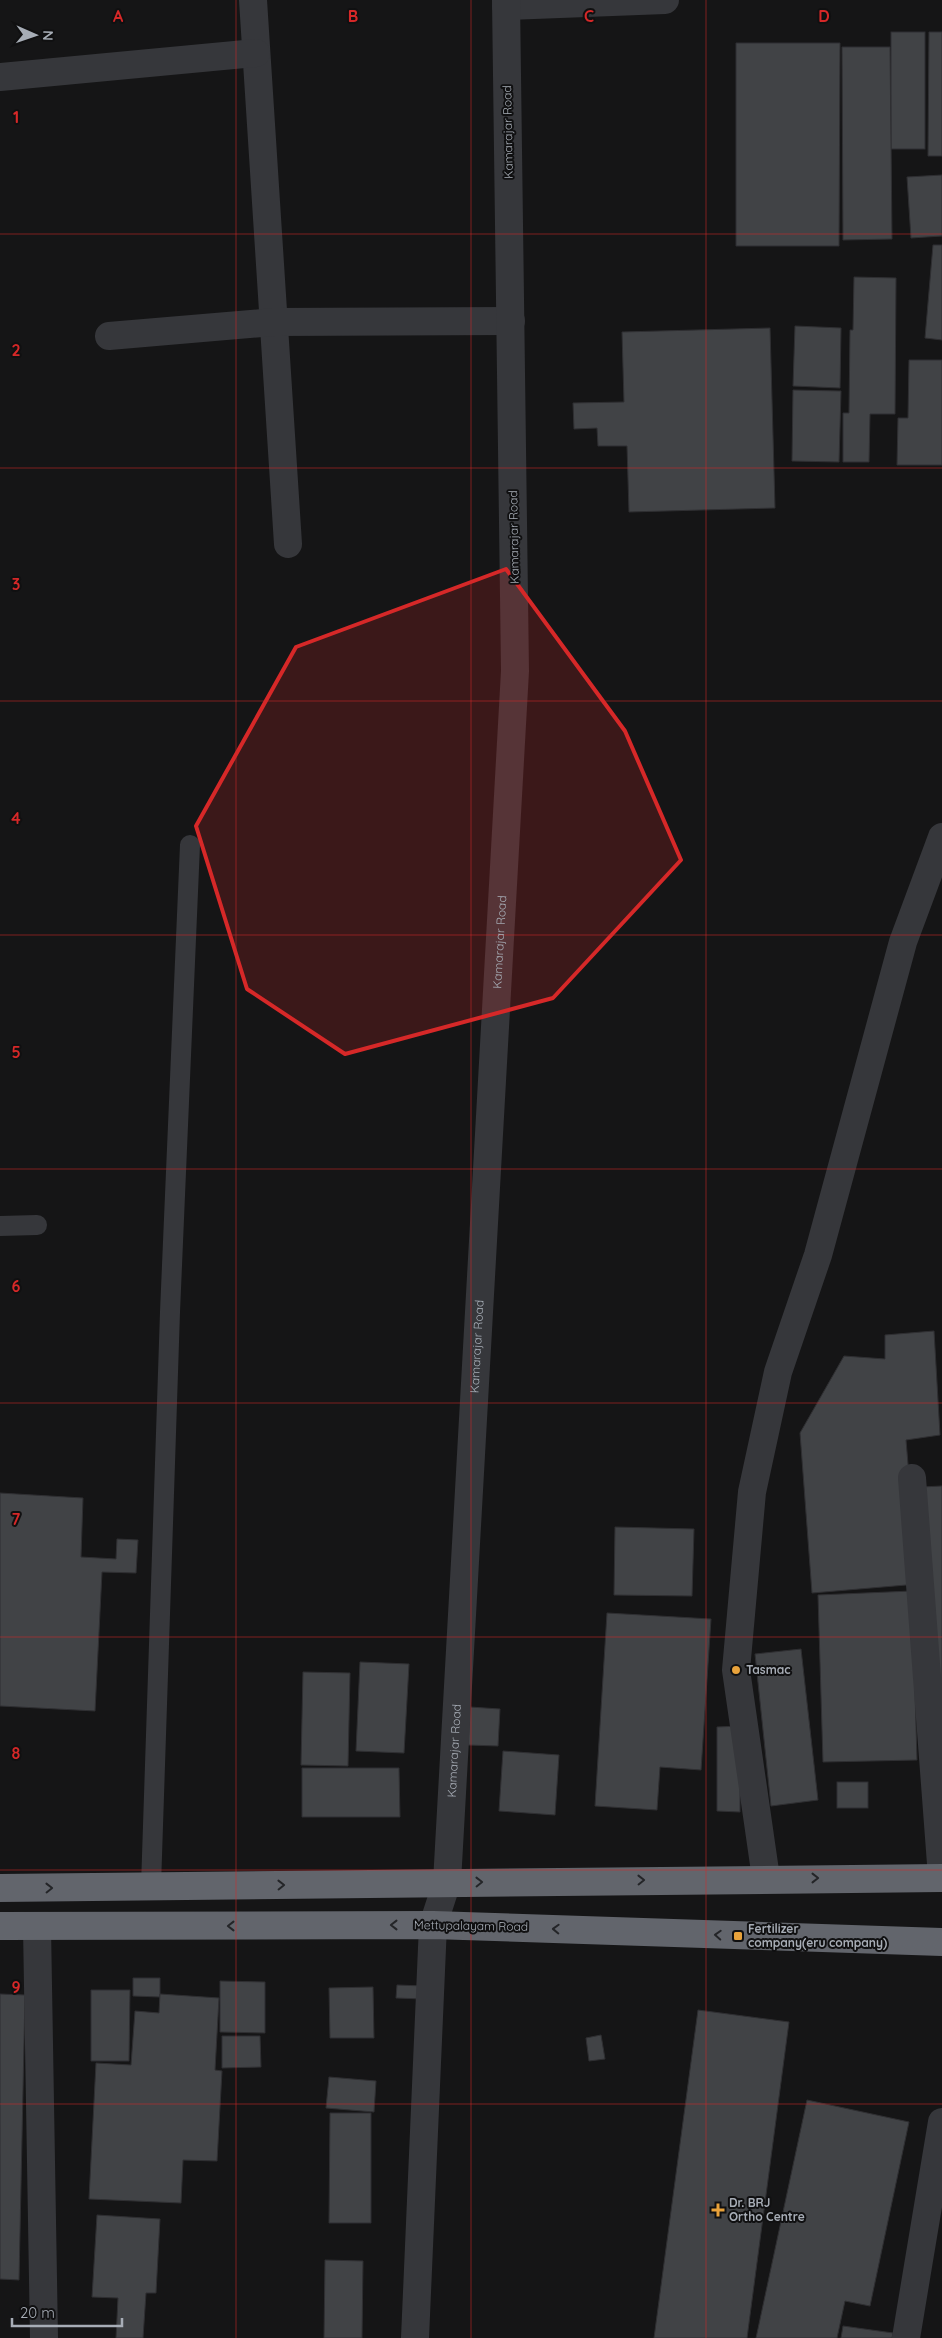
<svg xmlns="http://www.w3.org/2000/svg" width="942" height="2338" font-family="Quicksand,sans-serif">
<rect width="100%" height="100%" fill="#151516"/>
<!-- building -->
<g fill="#414346" stroke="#2f2f32">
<rect x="891" y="32" width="34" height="117"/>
<polygon points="929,32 942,32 942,156 928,156"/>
<polygon points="736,43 840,43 839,246 736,246"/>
<polygon points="842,47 890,47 892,239 843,240"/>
<polygon points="942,175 942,236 911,238 907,177"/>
<polygon points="933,245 942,245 942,340 925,338"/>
<polygon points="854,277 896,278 895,414 870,414 869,462 843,462 843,413 849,413 850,330 853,330"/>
<polygon points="795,326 841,328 840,388 793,386"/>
<polygon points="770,328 775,508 629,512 627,446 598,446 597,428 574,429 573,403 624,402 622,332"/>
<polygon points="909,360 942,360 942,465 897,465 898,418 908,418"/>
<polygon points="793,390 841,391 839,462 792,461"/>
<polygon points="934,1331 940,1435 906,1440 918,1584 812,1593 800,1433 844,1356 885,1359 885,1335"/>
<polygon points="942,1486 942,1744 921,1487"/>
<polygon points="0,1493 83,1498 81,1557 116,1559 117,1539 138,1540 136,1573 102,1572 95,1711 0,1706"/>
<polygon points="615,1527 694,1529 692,1596 614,1595"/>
<polygon points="912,1591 917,1760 823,1762 818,1595"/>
<polygon points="607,1613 711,1619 701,1770 660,1767 657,1810 595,1806"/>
<polygon points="801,1649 818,1800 771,1806 755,1654"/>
<polygon points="360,1662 409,1664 404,1753 356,1751"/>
<polygon points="303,1672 350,1673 348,1766 301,1765"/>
<polygon points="470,1707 500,1709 498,1746 468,1745"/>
<polygon points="740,1726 740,1812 717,1811 717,1727"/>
<polygon points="503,1751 559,1755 555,1815 499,1811"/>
<polygon points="302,1768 399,1768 400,1817 302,1817"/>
<rect x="837" y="1782" width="31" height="26"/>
<polygon points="133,1978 160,1978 160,1997 133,1996"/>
<polygon points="220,1981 265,1982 265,2033 220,2032"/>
<polygon points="397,1985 424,1986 424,1999 396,1998"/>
<polygon points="373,1987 374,2038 330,2038 329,1988"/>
<polygon points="91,1990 130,1990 129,2061 91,2061"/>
<polygon points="0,1994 25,1995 19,2280 0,2279"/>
<polygon points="160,1994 219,1998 215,2070 222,2071 217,2161 183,2160 181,2203 89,2199 96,2063 131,2065 135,2011 159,2013"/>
<polygon points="698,2010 789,2022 747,2338 654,2338"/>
<polygon points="601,2035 605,2059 589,2061 586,2038"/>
<polygon points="222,2036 260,2036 261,2067 222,2068"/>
<polygon points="329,2077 376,2081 374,2112 326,2108"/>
<polygon points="807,2100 909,2122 870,2306 845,2301 837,2338 756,2338"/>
<polygon points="330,2113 371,2113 371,2223 329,2223"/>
<polygon points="97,2215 160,2219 156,2293 146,2293 143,2338 116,2338 118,2298 92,2297"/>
<polygon points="325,2260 363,2261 362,2338 324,2338"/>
<polygon points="843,2326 893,2333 892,2338 841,2338"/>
</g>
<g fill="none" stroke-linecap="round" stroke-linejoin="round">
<!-- lane -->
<g stroke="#36373b" stroke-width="20">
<polyline points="0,1226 37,1225"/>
<polyline points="151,1886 170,1312 190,845"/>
</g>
<!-- street -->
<g stroke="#36373b" stroke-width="28">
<polyline points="253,0 288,544"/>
<polyline points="506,6 665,0"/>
<polyline points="0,77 256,53"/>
<polyline points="109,336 274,322 511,321"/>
<polyline points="912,1478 942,1877"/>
<polyline points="766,1878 736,1670 752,1492 778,1372 818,1255 903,942 942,837"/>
<polyline points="37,1927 44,2338"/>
<path id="s1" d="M415,2338L433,1925L447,1882L515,671L506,0"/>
<polyline points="906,2338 942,2122"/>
</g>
<!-- highway -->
<g stroke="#62656c" stroke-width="28">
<polyline points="0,1888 942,1878"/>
<polyline points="0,1926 433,1925 942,1942"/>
</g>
</g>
<!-- one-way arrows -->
<defs><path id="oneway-chevron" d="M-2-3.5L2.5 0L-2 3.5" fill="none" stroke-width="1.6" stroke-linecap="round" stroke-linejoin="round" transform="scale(1.25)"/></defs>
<g stroke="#242528">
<use href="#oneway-chevron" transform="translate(815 1878)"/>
<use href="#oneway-chevron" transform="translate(641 1880) rotate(-1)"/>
<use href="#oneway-chevron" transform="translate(479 1882) rotate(-1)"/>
<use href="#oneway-chevron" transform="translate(281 1885) rotate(-1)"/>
<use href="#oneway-chevron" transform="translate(49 1888) rotate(-1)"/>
<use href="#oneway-chevron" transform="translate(394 1925) rotate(180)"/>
<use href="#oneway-chevron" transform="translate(231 1926) rotate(180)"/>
<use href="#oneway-chevron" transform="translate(556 1929) rotate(-178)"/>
<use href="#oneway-chevron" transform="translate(718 1935) rotate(-177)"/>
</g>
<!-- marked area -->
<path fill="#d62828" fill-opacity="0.2" stroke="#d62828" stroke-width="4" stroke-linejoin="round" d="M506,569L625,731L681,860L553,998L345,1054L247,989L196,826L296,647Z"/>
<!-- grid -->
<path fill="none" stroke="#d62828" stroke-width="1" stroke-opacity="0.55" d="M236,0V2338M471,0V2338M706,0V2338M0,234H942M0,468H942M0,701H942M0,935H942M0,1169H942M0,1403H942M0,1637H942M0,1870H942M0,2104H942"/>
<!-- markers -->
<g fill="#e8a23b" stroke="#101011" stroke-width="2">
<circle cx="736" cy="1670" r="5"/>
<rect x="733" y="1931" width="10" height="10" rx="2.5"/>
<path d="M715.5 2202.5h5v5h5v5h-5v5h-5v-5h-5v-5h5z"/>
</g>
<g text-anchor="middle" stroke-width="4" stroke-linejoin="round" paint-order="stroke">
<!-- street labels -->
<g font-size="12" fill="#a7adb6" stroke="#101011">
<text transform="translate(508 132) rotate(-91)" y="4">Kamarajar Road</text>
<text transform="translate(514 537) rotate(-91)" y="4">Kamarajar Road</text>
<text dy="4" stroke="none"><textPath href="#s1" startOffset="1400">Kamarajar Road</textPath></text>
<text dy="4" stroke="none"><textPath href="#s1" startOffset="995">Kamarajar Road</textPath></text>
<text dy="4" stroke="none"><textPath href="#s1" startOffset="590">Kamarajar Road</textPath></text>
<text transform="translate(471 1926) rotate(1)" y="4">Mettupalayam Road</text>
</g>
<!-- poi labels -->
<g font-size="12" font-weight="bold" fill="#a7adb6" stroke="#101011" text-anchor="start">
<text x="746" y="1674">Tasmac</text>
<text x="748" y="1933">Fertilizer<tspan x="748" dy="14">company(eru company)</tspan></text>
<text x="729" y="2207">Dr. BRJ<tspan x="729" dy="14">Ortho Centre</tspan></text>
</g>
</g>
<g font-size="16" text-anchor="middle" font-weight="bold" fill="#d62828" stroke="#101011" stroke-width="4" stroke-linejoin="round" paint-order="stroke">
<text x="118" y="22">A</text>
<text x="353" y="22">B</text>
<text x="589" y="22">C</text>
<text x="824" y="22">D</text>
<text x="16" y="123">1</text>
<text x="16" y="356">2</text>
<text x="16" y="590">3</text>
<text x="16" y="824">4</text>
<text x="16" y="1058">5</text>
<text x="16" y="1292">6</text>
<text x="16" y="1525">7</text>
<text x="16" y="1759">8</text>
<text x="16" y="1993">9</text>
</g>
<!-- north arrow -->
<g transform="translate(35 35) rotate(92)" stroke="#101011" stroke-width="4" paint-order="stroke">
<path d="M0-4L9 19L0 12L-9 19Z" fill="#a7adb6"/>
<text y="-8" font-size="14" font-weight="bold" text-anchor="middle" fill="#a7adb6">N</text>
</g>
<!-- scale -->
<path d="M12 2318v8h110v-8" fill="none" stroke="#a7adb6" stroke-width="2.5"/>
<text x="20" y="2318" font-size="15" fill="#a7adb6" stroke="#101011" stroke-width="4" paint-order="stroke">20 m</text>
</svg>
